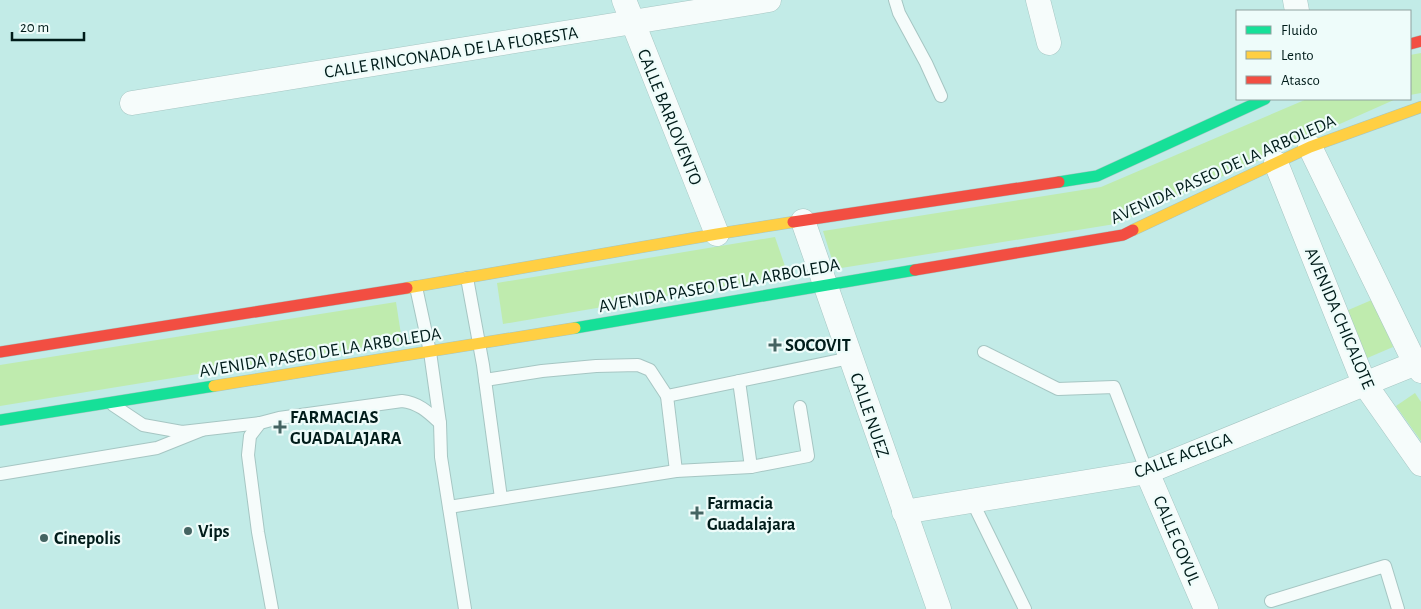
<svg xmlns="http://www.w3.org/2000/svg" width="1421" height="609" font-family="'Alegreya Sans',sans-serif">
<rect width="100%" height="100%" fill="#c2ebe7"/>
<!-- green -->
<g fill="#bfebae">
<polygon points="1421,53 1421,93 1410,95 1410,55"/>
<polygon points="1307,99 1396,99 1115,224 835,269 823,231 1101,187"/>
<polygon points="775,237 788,275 503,324 497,283"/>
<polygon points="1374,299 1393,347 1365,359 1346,311"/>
<polygon points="396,302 402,341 0,406 0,365"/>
<polygon points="1415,393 1421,402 1421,441 1396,406"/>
</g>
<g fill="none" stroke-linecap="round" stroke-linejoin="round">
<defs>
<g id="lane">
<polyline points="895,0 899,13 926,63 941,96"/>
<polyline points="467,278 483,365 501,498"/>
<polyline points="416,287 430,352 440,423"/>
<polyline points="984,352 1058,389 1114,387 1147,472"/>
<polyline points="485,380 542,371 596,366 638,365 650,370 667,396 850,358"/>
<polyline points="739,381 751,467"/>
<polyline points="667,396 676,471"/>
<polyline points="113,405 143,425 182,432 260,423"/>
<polyline points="0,474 157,448 202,430"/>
<polyline points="972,501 1025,609"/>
<polyline points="449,507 676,471 751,467 808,456 800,407"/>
<polyline points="1271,601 1385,566 1398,609"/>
<path d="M272,609L258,532L248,455L250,436L260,423L279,418L402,401C419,403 428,412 440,423L441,457L465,609"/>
</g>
<g id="street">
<polyline points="624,0 717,234"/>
<polyline points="1038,0 1049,43"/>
<polyline points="1295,0 1297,11"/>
<polyline points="132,103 769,0"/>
<polyline points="1310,147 1415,363 1421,371"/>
<polyline points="1276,163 1364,383 1421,464"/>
<polyline points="803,221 939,609"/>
<polyline points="1147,472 1206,609"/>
<polyline points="904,512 1147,472 1421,361"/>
</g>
<g id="fast">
<polyline points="1059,182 1097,176 1265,99"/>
<polyline points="575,328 915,270"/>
<polyline points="0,420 214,386"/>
</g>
<g id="slow">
<polyline points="1133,230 1310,147 1421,107"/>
<polyline points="407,288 717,234 793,222"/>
<polyline points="214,386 575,328"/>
</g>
<g id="jam">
<polyline points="1410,44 1421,41"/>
<polyline points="793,222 1059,182"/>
<polyline points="915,270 1123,235 1133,230"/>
<polyline points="0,352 407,288"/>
</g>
</defs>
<!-- lane casing -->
<use href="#lane" stroke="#a6c6c3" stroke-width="14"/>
<!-- street casing -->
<use href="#street" stroke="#a6c6c3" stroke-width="25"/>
<!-- fast casing -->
<use href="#fast" stroke="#a6c6c3" stroke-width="12"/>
<!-- slow casing -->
<use href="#slow" stroke="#a6c6c3" stroke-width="12"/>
<!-- jam casing -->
<use href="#jam" stroke="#a6c6c3" stroke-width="12"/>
<!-- lane -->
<use href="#lane" stroke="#f6fcfb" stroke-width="12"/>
<!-- street -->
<use href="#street" stroke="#f6fcfb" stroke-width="24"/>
<!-- fast -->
<use href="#fast" stroke="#16e098" stroke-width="11"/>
<!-- slow -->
<use href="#slow" stroke="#ffcf43" stroke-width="11"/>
<!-- jam -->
<use href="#jam" stroke="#f24e42" stroke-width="11"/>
</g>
<!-- markers -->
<g fill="#446462" stroke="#eefcfa" stroke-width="2">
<path d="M772.5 337.5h5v5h5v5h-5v5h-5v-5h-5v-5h5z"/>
<path d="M277.5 419.5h5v5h5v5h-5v5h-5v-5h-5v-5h5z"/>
<path d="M694.5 505.5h5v5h5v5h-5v5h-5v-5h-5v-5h5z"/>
<circle cx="188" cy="531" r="5"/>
<circle cx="44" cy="538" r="5"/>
</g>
<g text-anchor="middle" stroke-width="4.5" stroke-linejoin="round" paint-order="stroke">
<!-- street labels -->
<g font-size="18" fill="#001c1a" stroke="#eefcfa">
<text transform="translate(451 52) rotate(-9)" y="6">CALLE RINCONADA DE LA FLORESTA</text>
<text transform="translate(670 117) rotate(68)" y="6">CALLE BARLOVENTO</text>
<text transform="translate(1223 169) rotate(-24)" y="6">AVENIDA PASEO DE LA ARBOLEDA</text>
<text transform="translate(719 285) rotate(-10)" y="6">AVENIDA PASEO DE LA ARBOLEDA</text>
<text transform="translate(1340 318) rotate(67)" y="6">AVENIDA CHICALOTE</text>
<text transform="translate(320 352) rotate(-9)" y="6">AVENIDA PASEO DE LA ARBOLEDA</text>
<text transform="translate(870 415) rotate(71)" y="6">CALLE NUEZ</text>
<text transform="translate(1183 455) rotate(-20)" y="6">CALLE ACELGA</text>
<text transform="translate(1177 540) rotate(67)" y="6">CALLE COYUL</text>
</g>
<!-- poi labels -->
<g font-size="18" font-weight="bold" fill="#001c1a" stroke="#eefcfa" text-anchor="start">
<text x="785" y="351">SOCOVIT</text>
<text x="290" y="423">FARMACIAS<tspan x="290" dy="21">GUADALAJARA</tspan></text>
<text x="707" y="509">Farmacia<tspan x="707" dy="21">Guadalajara</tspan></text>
<text x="198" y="537">Vips</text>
<text x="54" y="544">Cinepolis</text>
</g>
</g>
<!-- legend -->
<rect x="1236" y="10" width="175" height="90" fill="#eefcfa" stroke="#8fa2a0"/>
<rect x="1246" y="26" width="25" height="8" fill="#16e098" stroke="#8fa2a0"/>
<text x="1281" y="35" font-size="15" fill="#001c1a">Fluido</text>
<rect x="1246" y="51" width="25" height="8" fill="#ffcf43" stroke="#8fa2a0"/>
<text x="1281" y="60" font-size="15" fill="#001c1a">Lento</text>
<rect x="1246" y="76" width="25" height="8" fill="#f24e42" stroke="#8fa2a0"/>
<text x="1281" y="85" font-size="15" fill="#001c1a">Atasco</text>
<!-- scale -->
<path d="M12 32v8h72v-8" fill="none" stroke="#001c1a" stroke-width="2.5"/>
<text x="20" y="32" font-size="15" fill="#001c1a" stroke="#eefcfa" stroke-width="4" paint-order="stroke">20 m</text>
</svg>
